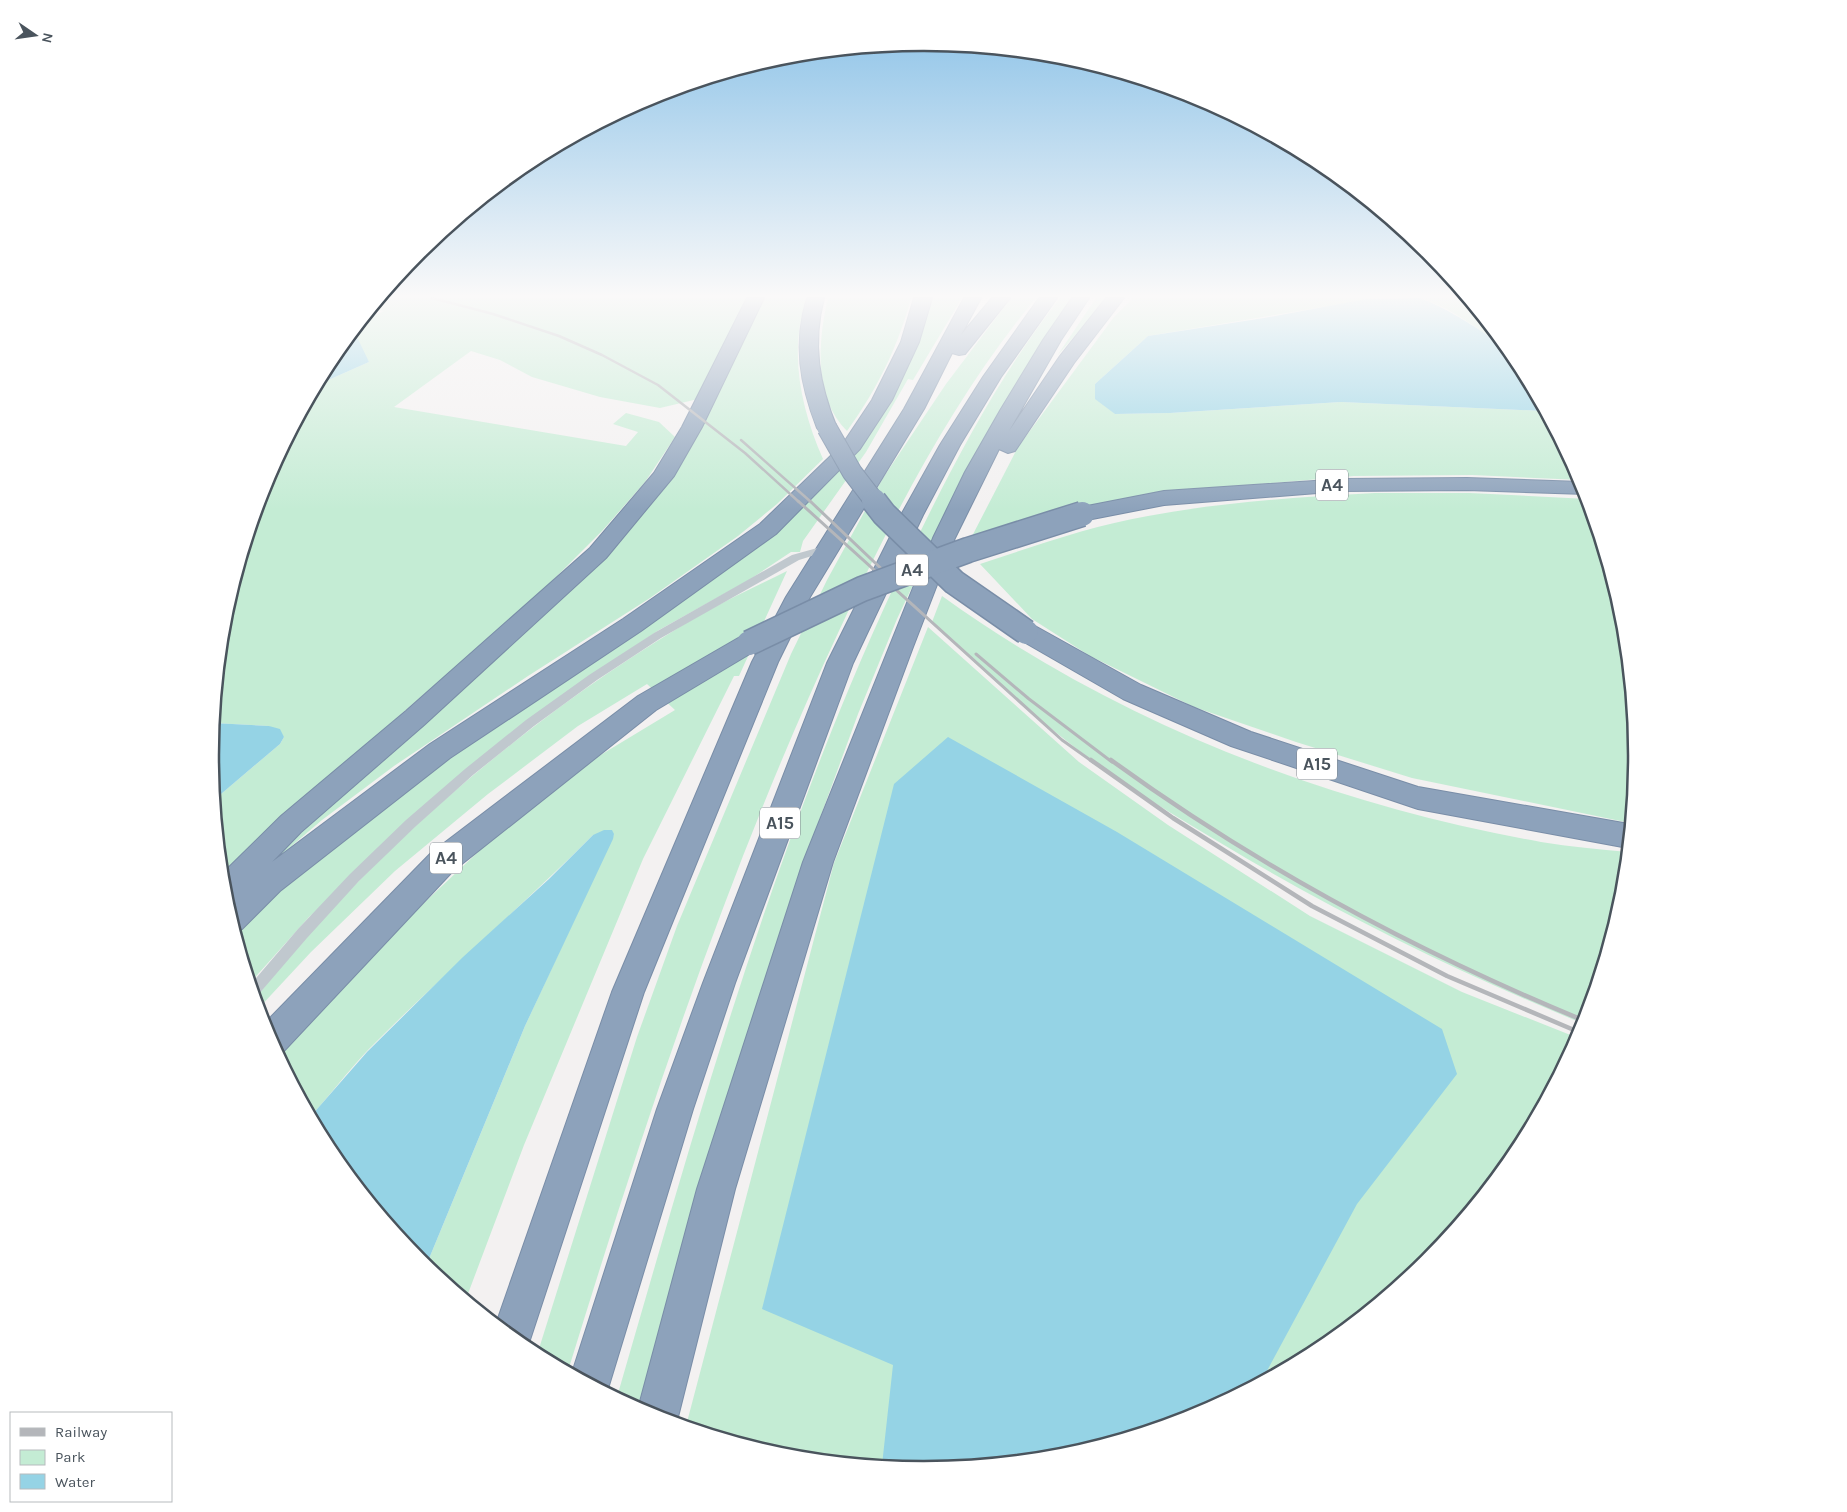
<svg xmlns="http://www.w3.org/2000/svg" width="1847" height="1512" font-family="Karla,sans-serif">
<rect width="100%" height="100%" fill="#f3f1f1"/>
<!-- green -->
<g fill="#c4ecd4">
<polygon points="381,298 747,298 698,399 660,408 600,397 532,377 500,360 471,351 394,407 626,446 638,432 613,424 626,413 659,422 675,437 645,482 602,531 530,603 408,708 222,873 214,800 280,744 284,737 269,726 213,723 224,617 264,483 317,385 369,362 354,338 344,342 362,321 384,311 378,310 366,316"/>
<path d="M762,298H807C788,351 801,409 823,459L777,504L738,536L650,598L528,676L394,766L322,820L226,902L313,816L619,537L747,327Z"/>
<path d="M828,298H911C898,347 877,389 847,431C813,398 818,340 828,298Z"/>
<polygon points="927,298 962,298 913,380 908,379 866,452 803,541 800,552 791,552 749,580 659,630 562,695 309,917 250,983 233,926 258,902 379,802 820,486 912,345"/>
<path d="M1011,298H1036C955,395 891,519 838,633C727,871 645,1121 568,1371L537,1355L637,1037L677,926L791,654L827,580L883,478L946,384Z"/>
<path d="M1060,298H1075L949,508L897,619L858,714L809,848L726,1102L638,1408L617,1397C699,1114 778,828 906,561C950,470 997,378 1060,298Z"/>
<polygon points="1096,298 1108,298 1057,356"/>
<polygon points="1133,298 1377,298 1148,336 1095,384 1115,414 1170,413 1341,402 1544,411 1581,480 1472,475 1354,476 1213,488 1153,495 968,544 1018,447 1114,317"/>
<path d="M1418,298H1466L1510,351C1486,335 1446,303 1418,298Z"/>
<path d="M1375,493H1470L1588,499L1623,617L1637,756L1630,823L1412,778L1296,742L1194,707L1090,656L1032,619L980,564C1035,546 1090,526 1148,516C1223,502 1299,497 1375,493Z"/>
<path d="M787,571L739,676H734L643,859L524,1145L466,1299L426,1266L525,1026L614,834L593,835C520,908 441,976 368,1050C348,1071 330,1095 311,1116L278,1054L407,919L495,836L589,762L675,710L647,684L578,726L488,794L395,871L311,952L258,1009L255,999C374,847 542,705 709,610C735,596 761,584 787,571Z"/>
<path d="M942,596C1118,723 1328,804 1541,842C1570,847 1599,849 1628,852L1623,895L1584,1024C1460,973 1339,914 1224,845C1187,823 1150,801 1115,777C1050,731 989,678 932,622Z"/>
<polygon points="928,627 1079,762 1168,825 1310,916 1462,992 1578,1038 1517,1153 1428,1261 1320,1349 1196,1415 1062,1456 923,1469 784,1456 686,1426 834,863"/>
</g>
<!-- water -->
<g fill="#95d3e5">
<path d="M1418,298C1438,302 1505,343 1517,360C1528,376 1535,394 1544,411L1341,402L1170,413L1115,414L1095,399V384L1148,336L1264,318L1366,299Z"/>
<path d="M354,338L358,339L369,362L317,385C326,367 335,347 354,338Z"/>
<polygon points="213,723 269,726 280,729 284,737 280,744 214,800 210,756"/>
<polygon points="948,737 1117,832 1442,1029 1457,1074 1357,1204 1262,1380 1196,1415 1062,1456 923,1469 882,1465 893,1365 762,1309 894,784"/>
<polygon points="604,830 612,830 614,834 613,839 525,1026 426,1266 419,1260 330,1152 311,1116 367,1052 463,957 549,879 593,835"/>
</g>
<g fill="none" stroke-linecap="round" stroke-linejoin="round">
<defs>
<g id="highway">
<polygon points="747,298 764,298 702,427 674,476 606,558 424,725 301,832 272,862 430,744 623,619 760,524 842,445 872,400 901,342 914,298 932,298 919,342 892,400 860,449 776,534 641,631 450,758 280,891 242,929 235,931 224,895 222,874 281,816 406,711 590,548 654,473 682,427"/>
<path d="M807,298H824C812,344 819,384 837,428L834,432L827,434L820,432L817,428C800,384 793,344 807,298Z"/>
<polygon points="964,298 981,298 961,335 992,298 1010,298 965,354 959,355 952,353 924,409 810,597 778,662 644,992 527,1349 496,1324 612,992 752,662 786,597 904,409"/>
<polygon points="1039,298 1057,298 1001,377 960,445 923,515 853,663 735,983 693,1109 607,1392 572,1373 657,1109 703,983 827,663 901,515 940,445 983,377"/>
<polygon points="1072,298 1089,298 1061,340 1009,431 1060,356 1106,298 1124,298 1074,363 1015,451 1008,453 999,449 955,538 913,647 833,862 735,1189 678,1417 676,1423 650,1415 638,1409 697,1189 803,862 933,538 965,472 1001,409 1043,340"/>
<polygon points="1467,478 1582,482 1586,494 1467,490 1343,491 1164,505 1082,521 1074,519 1071,514 1074,509 1082,507 1164,491 1343,479"/>
<polygon points="1026,624 1035,626 1141,685 1251,732 1418,787 1629,824 1628,848 1418,809 1231,746 1123,699 1017,638 1014,632 1017,626"/>
<polygon points="749,634 758,637 761,643 758,649 656,710 453,871 283,1052 278,1054 263,1025 431,853 638,696 740,637"/>
</g>
</defs>
<!-- highway casing -->
<use href="#highway" stroke="#798da7" stroke-width="2"/>
<!-- lane -->
<polygon fill="#c0c8ce" fill-rule="evenodd" points="828,545 833,548 831,550 799,560 661,638 597,680 534,726 473,775 415,827 359,881 307,938 258,995 254,997 251,984 298,929 350,874 406,820 465,769 526,720 589,675 654,633 792,555"/>
<!-- highway -->
<use href="#highway" fill="#8da2bb" fill-rule="evenodd"/>
<!-- rail-far2 -->
<g stroke="#b4b6ba" stroke-width="2.5">
<polyline points="432,298 493,314 559,336 602,355 658,385 745,453 799,502"/>
<polyline points="741,440 811,502"/>
</g>
<!-- rail-far1 -->
<g stroke="#b4b6ba" stroke-width="3">
<polyline points="798,501 1062,740 1093,762"/>
<polyline points="810,501 890,577"/>
<polyline points="976,654 1029,699 1112,762"/>
</g>
<!-- rail -->
<g stroke="#b4b6ba" stroke-width="4.5">
<polyline points="1091,760 1173,818 1312,906 1447,976 1581,1033"/>
<path d="M1111,760C1258,867 1417,952 1585,1021"/>
</g>
<defs>
<polyline id="highway-bridge-far1" points="827,428 852,472 875,502"/>
<g id="highway-bridge">
<polyline points="874,501 884,514 954,582 1026,632"/>
<polyline points="749,643 862,589 968,550 1082,514"/>
</g>
</defs>
<!-- highway-bridge-far1 casing -->
<use href="#highway-bridge-far1" stroke="#798da7" stroke-width="21" stroke-linecap="butt"/>
<!-- highway-bridge casing -->
<use href="#highway-bridge" stroke="#798da7" stroke-width="27" stroke-linecap="butt"/>
<!-- highway-bridge-far1 -->
<use href="#highway-bridge-far1" stroke="#8da2bb" stroke-width="19"/>
<!-- highway-bridge -->
<use href="#highway-bridge" stroke="#8da2bb" stroke-width="24"/>
</g>
<!-- sky -->
<linearGradient id="sky" x2="0" y2="1"><stop stop-color="#87c0e7"/><stop offset="0.58" stop-color="#faf9f9"/><stop offset="1" stop-color="#faf9f9" stop-opacity="0"/></linearGradient>
<rect width="1847" height="510" fill="url(#sky)"/>
<g text-anchor="middle" stroke-width="4" stroke-linejoin="round" paint-order="stroke">
<!-- shield labels -->
<g fill="#fff" stroke="#80878e" stroke-width="1">
<rect x="1316" y="469.5" width="32" height="31" rx="4"/>
<rect x="896" y="554.5" width="32" height="31" rx="4"/>
<rect x="1297" y="748.5" width="40" height="31" rx="4"/>
<rect x="760" y="807.5" width="40" height="31" rx="4"/>
<rect x="430" y="842.5" width="32" height="31" rx="4"/>
</g>
<g font-size="18" font-weight="bold" fill="#4a545d">
<text x="1332" y="491">A4</text>
<text x="912" y="576">A4</text>
<text x="1317" y="770">A15</text>
<text x="780" y="829">A15</text>
<text x="446" y="864">A4</text>
</g>
</g>
<!-- crop -->
<path d="M0 0H1847V1512H0ZM923 51H924A704 704 0 0 1 1628 755V757A704 704 0 0 1 924 1461H923A704 704 0 0 1 219 757V755A704 704 0 0 1 923 51Z" fill="#fff" fill-rule="evenodd"/>
<path fill="none" stroke="#4a545d" stroke-width="2.5" d="M923 51H924A704 704 0 0 1 1628 755V757A704 704 0 0 1 924 1461H923A704 704 0 0 1 219 757V755A704 704 0 0 1 923 51Z"/>
<!-- legend -->
<rect x="10" y="1412" width="162" height="90" fill="#ffffff" stroke="#b7bbbe"/>
<rect x="20" y="1428" width="25" height="8" fill="#b4b6ba" stroke="#b7bbbe"/>
<text x="55" y="1437" font-size="15" fill="#4a545d">Railway</text>
<rect x="20" y="1450" width="25" height="15" fill="#c4ecd4" stroke="#b7bbbe"/>
<text x="55" y="1462" font-size="15" fill="#4a545d">Park</text>
<rect x="20" y="1474" width="25" height="15" fill="#95d3e5" stroke="#b7bbbe"/>
<text x="55" y="1487" font-size="15" fill="#4a545d">Water</text>
<!-- north arrow -->
<g transform="translate(35 35) rotate(103)" stroke="#ffffff" stroke-width="4" paint-order="stroke">
<path d="M0-4L9 19L0 12L-9 19Z" fill="#4a545d"/>
<text y="-8" font-size="14" font-weight="bold" text-anchor="middle" fill="#4a545d">N</text>
</g>
</svg>
